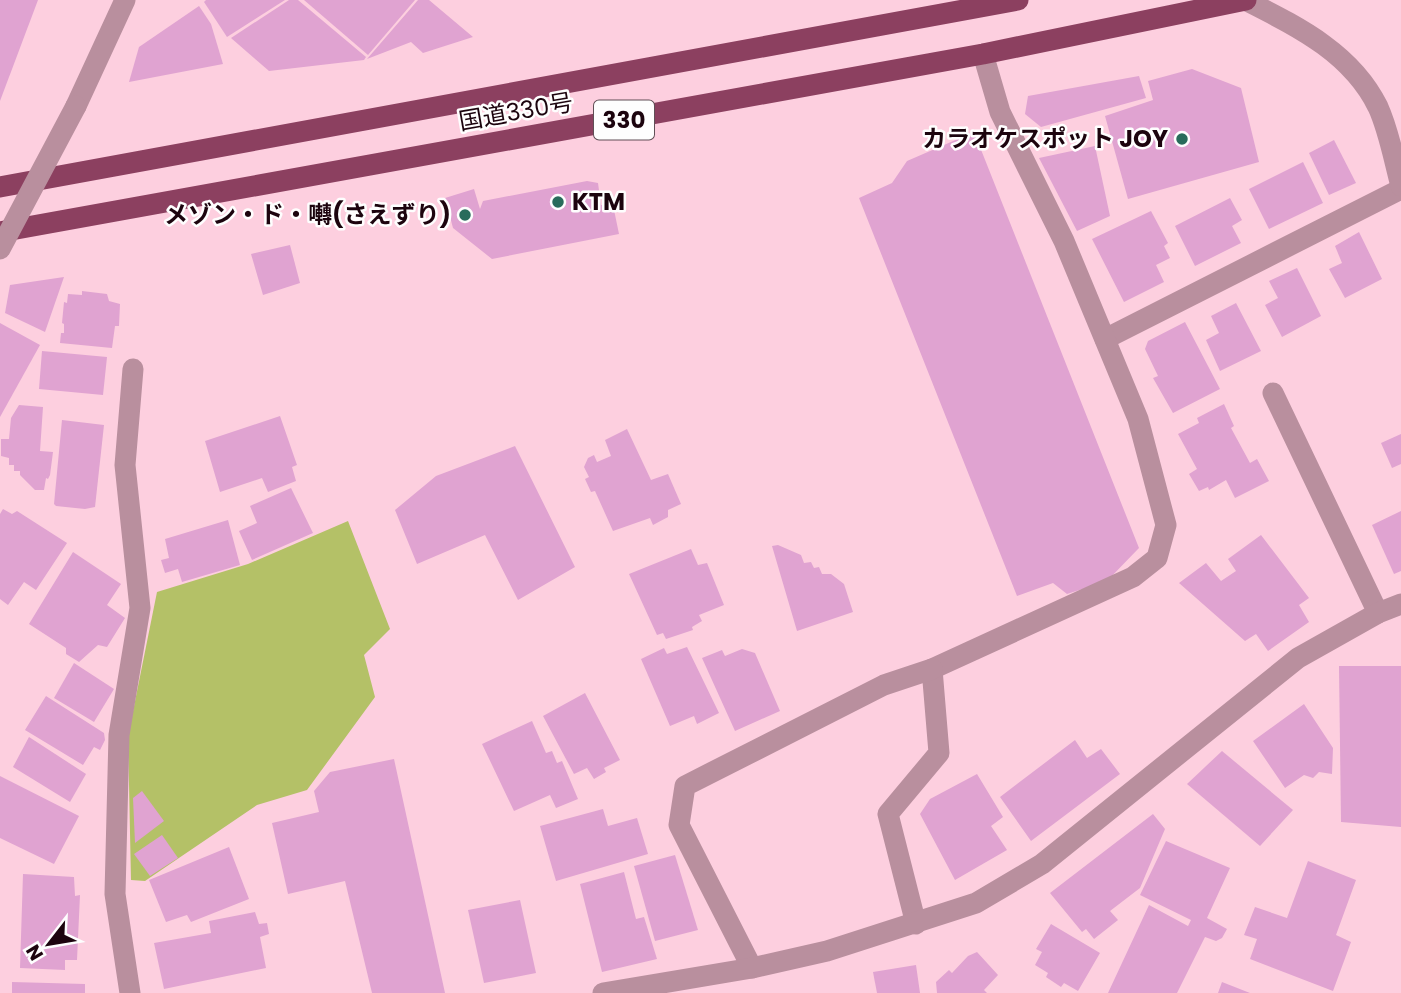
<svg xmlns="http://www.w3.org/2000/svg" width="1401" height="993" font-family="Poppins,'Noto Sans JP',sans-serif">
<rect width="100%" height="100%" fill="#fdcfdf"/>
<!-- green -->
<polygon fill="#b4c167" points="348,521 390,629 364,655 375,697 307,790 257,805 145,881 131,880 128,736 157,592 248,564"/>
<!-- building -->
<g fill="#e0a3d1">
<polygon points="0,0 38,0 0,101"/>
<polygon points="206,0 285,0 227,37 204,2"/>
<polygon points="289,0 298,0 366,57 364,60 269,71 231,38"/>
<polygon points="304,0 415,0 368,55"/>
<polygon points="418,0 429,0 473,37 423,53 411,42 367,59"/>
<polygon points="199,6 211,24 223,64 129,82 139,47"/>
<polygon points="1192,69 1241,88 1259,162 1128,199 1105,116 1153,100 1148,81"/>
<polygon points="1139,76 1146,98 1041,127 1025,114 1028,96"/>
<polygon points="974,132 1139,548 1107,581 1067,594 1053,583 1017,596 859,198 892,183 907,161"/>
<polygon points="1334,140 1356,183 1329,195 1309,153"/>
<polygon points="1095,146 1110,216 1077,231 1039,158"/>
<polygon points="1303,162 1323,203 1269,229 1249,189"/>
<polygon points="587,181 598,183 601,205 613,205 619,234 492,259 453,228 445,198 474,189 480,209 483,201"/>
<polygon points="1230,198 1242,220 1232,226 1241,243 1195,266 1175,226"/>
<polygon points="1151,211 1168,243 1164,246 1170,258 1156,265 1164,282 1124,302 1092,239"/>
<polygon points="1359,232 1382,279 1345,298 1329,269 1342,263 1335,246"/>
<polygon points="290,245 300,283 263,295 251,254"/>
<polygon points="1297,268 1321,316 1282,337 1265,305 1278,298 1269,281"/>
<polygon points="64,277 45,332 5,313 10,285"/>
<polygon points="82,291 107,294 109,301 120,304 119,326 115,326 112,348 60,343 61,333 64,333 64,324 62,323 64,302 67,303 68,294 82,295"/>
<polygon points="1236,303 1261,351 1220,371 1206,340 1219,333 1211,316"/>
<polygon points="1185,322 1220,389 1173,413 1153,378 1158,376 1145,349 1148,341"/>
<polygon points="0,323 40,345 0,417"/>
<polygon points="42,351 107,357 103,395 39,389"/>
<polygon points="1224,404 1234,426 1231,428 1250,463 1257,459 1269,481 1235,498 1226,480 1209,490 1208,487 1199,491 1189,474 1197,469 1178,434 1199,423 1197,418"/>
<polygon points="19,405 43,407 40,451 53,452 50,475 48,479 46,478 44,490 35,490 20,475 20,471 14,471 14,465 9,465 9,458 1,456 1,439 9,439 11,418"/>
<polygon points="280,416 297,465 292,467 296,481 268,492 262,478 220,492 205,441"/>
<polygon points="62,420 104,425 95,507 85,509 56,506 54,504"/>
<polygon points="627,429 651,480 668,474 681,504 668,510 668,517 653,525 650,518 613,531 595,491 591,492 585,479 589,477 584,467 588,458 594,455 597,462 611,456 605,440"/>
<polygon points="1401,434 1401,464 1392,468 1381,443"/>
<polygon points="515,446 575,567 518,600 485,535 417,564 395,510 436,476"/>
<polygon points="291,488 313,533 252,560 239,531 257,523 250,506"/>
<polygon points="3,509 12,514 17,511 67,543 36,590 24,582 8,605 0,599 0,514"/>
<polygon points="1401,511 1401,571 1394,574 1372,525"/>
<polygon points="228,520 240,565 182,582 178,569 165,573 161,560 169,558 165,539"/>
<polygon points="1261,535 1309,598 1299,605 1309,622 1268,651 1256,634 1245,641 1179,583 1206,563 1221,581 1236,571 1228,559"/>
<polygon points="778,545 801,555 804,563 811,562 814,568 819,567 822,574 831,574 844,584 853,612 797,631 772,546"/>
<polygon points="691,549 698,565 707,563 724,605 699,615 702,621 692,627 693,630 666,639 663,633 657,635 629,574"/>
<polygon points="73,552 121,584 107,605 125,618 107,647 98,645 79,662 66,654 66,648 29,624"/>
<polygon points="687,647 719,713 697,724 694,716 670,726 641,659 664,648 667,654"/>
<polygon points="742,649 755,653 780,711 735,731 702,658 722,650 725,656"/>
<polygon points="74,663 114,689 94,722 54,698"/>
<polygon points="1339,666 1401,666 1401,827 1341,822"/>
<polygon points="585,693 620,760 604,768 606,772 594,779 587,768 574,774 543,716"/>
<polygon points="46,696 104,733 105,740 100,750 94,747 83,765 25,730"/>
<polygon points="1304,704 1333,748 1332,774 1319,772 1313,778 1304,775 1285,788 1253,741"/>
<polygon points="532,721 546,753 552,751 557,763 562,761 578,799 556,808 550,795 514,811 482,744"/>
<polygon points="29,737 86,774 70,802 13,767"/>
<polygon points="1075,740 1087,758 1101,749 1120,774 1031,841 1000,797"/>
<polygon points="1222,751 1293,810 1260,846 1187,784"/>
<polygon points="394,759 445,993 372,993 345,881 288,894 272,823 319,812 314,791 330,772"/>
<polygon points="977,774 1003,817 991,826 1007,850 955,880 920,814 930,799"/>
<polygon points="0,776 79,816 54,864 0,838"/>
<polygon points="142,791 164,821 135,843 133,798"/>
<polygon points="603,809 608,826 637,818 648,854 556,881 540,826"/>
<polygon points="1153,814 1165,829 1140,888 1110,911 1118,920 1094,939 1086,929 1082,932 1050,893"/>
<polygon points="162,835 178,858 150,876 134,854"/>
<polygon points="1166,841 1230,868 1207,918 1227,929 1222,938 1216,941 1205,937 1177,993 1108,993 1149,905 1188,926 1191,920 1140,895"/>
<polygon points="229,847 249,899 191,922 187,915 166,922 149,880"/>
<polygon points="675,855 698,930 655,941 634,866"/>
<polygon points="1308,861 1356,880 1336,935 1351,942 1333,991 1250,959 1257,939 1244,935 1255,907 1287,918"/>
<polygon points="624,872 636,919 644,917 657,959 602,972 580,884"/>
<polygon points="23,874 74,877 75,896 80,895 77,960 65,960 65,970 20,968"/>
<polygon points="520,900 536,973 484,983 468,910"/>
<polygon points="255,912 259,924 267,923 269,934 260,937 266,968 164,989 154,943 211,933 209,921"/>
<polygon points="1051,924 1100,953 1078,991 1064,983 1061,987 1046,977 1048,973 1035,965 1042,952 1036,949"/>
<polygon points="977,952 998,975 984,990 987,993 937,993 936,982 949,970 952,973 968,956"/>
<polygon points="916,965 920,993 877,993 873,972"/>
<polygon points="12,982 85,984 85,993 12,993"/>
<polygon points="1222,982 1250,993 1218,993"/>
</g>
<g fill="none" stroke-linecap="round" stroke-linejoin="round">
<!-- minor -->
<g stroke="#b98f9e" stroke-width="21">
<polyline points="76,106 125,0"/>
<polyline points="1105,339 1401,189"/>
<polyline points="1273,393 1378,613"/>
<polyline points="916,924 888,814 939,753 932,669 1133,577 1157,558 1166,525 1138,419 1064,241 1000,112 983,54"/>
<polyline points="752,968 679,825 685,786 884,685 932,669"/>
<polyline points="130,993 115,894 119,735 140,608 125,465 133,369"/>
<polyline points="603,993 752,968 827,951 976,903 1042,864 1298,658 1378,613 1401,604"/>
</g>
<!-- tertiary -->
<path stroke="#b98f9e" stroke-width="21" d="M1245,0C1296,26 1351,52 1378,107C1389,131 1394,160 1401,186"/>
<!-- trunk -->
<g stroke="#8c4060" stroke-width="21">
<polyline points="0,187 1018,0"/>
<polyline points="0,232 983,54 1246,0"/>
</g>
<!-- minor-bridge -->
<polyline stroke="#b98f9e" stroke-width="21" points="0,249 76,106"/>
</g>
<!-- markers -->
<g fill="#286b5b" stroke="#fefefe" stroke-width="2.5">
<circle cx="1182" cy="139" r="7"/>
<circle cx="558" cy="202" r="7"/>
<circle cx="465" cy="215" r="7"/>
</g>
<g text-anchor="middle" stroke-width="5" stroke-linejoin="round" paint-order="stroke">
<!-- shield labels -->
<rect fill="#fefefe" stroke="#604f56" stroke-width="2" x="594" y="100.5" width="60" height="39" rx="5"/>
<g font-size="23" font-weight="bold" fill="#1c040e">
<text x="624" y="128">330</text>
</g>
<!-- street labels -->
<g font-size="24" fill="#1c040e" stroke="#fefefe">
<text transform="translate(516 112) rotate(-10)" y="8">国道330号</text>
</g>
<!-- poi labels -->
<g font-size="24" font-weight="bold" fill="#1c040e" stroke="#fefefe" text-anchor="end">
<text x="1168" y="147">カラオケスポット JOY</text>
<text x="572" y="210" text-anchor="start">KTM</text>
<text x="451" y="223">メゾン・ド・囀(さえずり)</text>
</g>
</g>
<!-- north arrow -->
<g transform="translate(49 944) rotate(239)" stroke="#fefefe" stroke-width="5" paint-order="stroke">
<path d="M0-5L12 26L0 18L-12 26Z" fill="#1c040e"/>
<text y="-10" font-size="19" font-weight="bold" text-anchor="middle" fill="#1c040e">N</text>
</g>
</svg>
